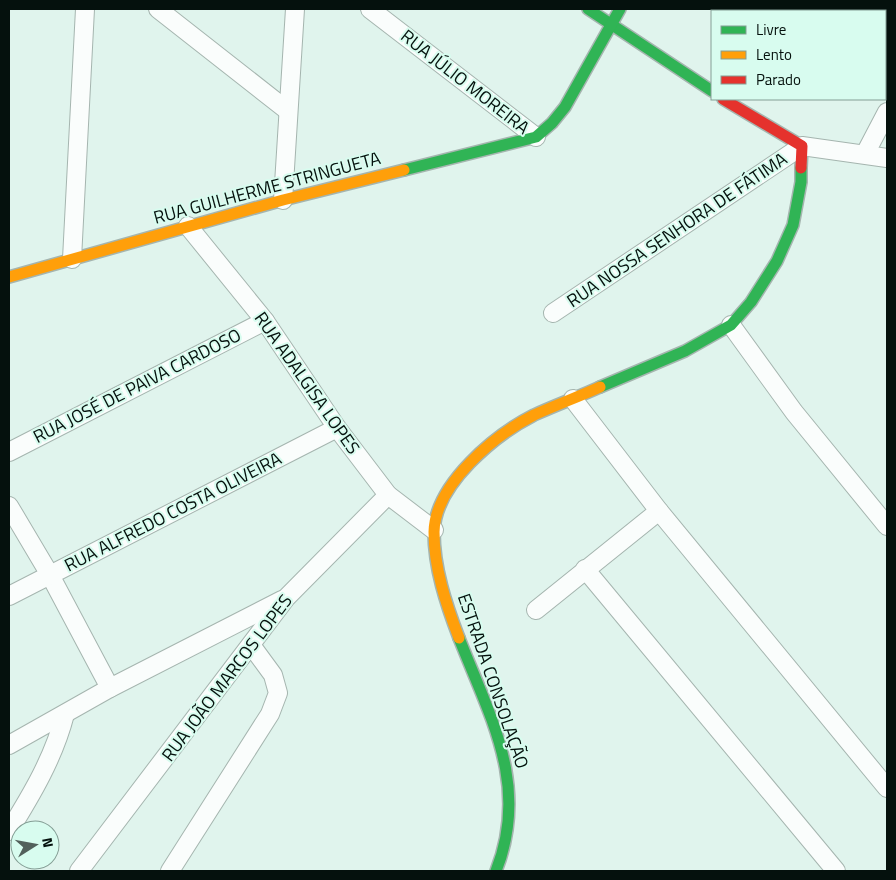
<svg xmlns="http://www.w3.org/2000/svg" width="896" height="880" font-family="'Titillium Web',sans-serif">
<rect width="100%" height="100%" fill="#e0f4ed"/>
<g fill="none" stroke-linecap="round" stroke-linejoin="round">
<defs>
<g id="street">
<polyline points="158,9 288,111"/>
<polyline points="370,9 536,137"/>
<polyline points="779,11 780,9"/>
<polyline points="865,154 887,112"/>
<polyline points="283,200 295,9"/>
<polyline points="188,226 265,321 337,428 388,495 434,530"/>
<polyline points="72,259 85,9"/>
<polyline points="553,313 802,146 887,158"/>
<polyline points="731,325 794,412 887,526"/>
<polyline points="573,399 659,511 887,788"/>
<polyline points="9,452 265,321"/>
<polyline points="9,506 50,575 110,688"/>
<polyline points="585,569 836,871"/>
<polyline points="9,596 337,428"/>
<polyline points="536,610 659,511"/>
<polyline points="9,745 110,688 282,600"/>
<path d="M9,831C32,794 54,757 65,714"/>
<polyline points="79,871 286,598 388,495"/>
<polyline points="170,871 270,714 278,693 273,675 251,645"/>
</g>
<g id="fast">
<polyline points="588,9 712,91"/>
<polyline points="404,170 536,137 552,123 565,107 620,9"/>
<polyline points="600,387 685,351 731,325 751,302 777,261 793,225 801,182 801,168"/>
<path d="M459,638C490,717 530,785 496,871"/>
</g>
<g id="slow">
<polyline points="9,277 283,200 404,170"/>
<path d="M459,638C446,604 434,568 434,532C435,484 495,435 534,415C556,405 578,397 600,387"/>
</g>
<polyline id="jam" points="723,99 802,146 801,168"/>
</defs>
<!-- street casing -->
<use href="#street" stroke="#a5b5af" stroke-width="20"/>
<!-- fast casing -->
<use href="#fast" stroke="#a5b5af" stroke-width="14"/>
<!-- slow casing -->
<use href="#slow" stroke="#a5b5af" stroke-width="14"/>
<!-- jam casing -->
<use href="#jam" stroke="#a5b5af" stroke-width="14"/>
<!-- street -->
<use href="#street" stroke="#fafdfc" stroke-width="18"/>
<!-- fast -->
<use href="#fast" stroke="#30b455" stroke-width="11"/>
<!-- slow -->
<use href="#slow" stroke="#ff9f0a" stroke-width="11"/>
<!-- jam -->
<use href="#jam" stroke="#e5322d" stroke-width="11"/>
</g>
<g text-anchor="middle" stroke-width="4" stroke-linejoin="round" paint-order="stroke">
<!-- street labels -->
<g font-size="18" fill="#05110d" stroke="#d8fcef">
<text transform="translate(465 82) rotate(38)" y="6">RUA JÚLIO MOREIRA</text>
<text transform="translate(267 188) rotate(-15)" y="6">RUA GUILHERME STRINGUETA</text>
<text transform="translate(677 230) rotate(-34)" y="6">RUA NOSSA SENHORA DE FÁTIMA</text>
<text transform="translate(307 383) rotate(55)" y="6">RUA ADALGISA LOPES</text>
<text transform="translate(137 386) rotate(-27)" y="6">RUA JOSÉ DE PAIVA CARDOSO</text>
<text transform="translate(173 512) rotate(-27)" y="6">RUA ALFREDO COSTA OLIVEIRA</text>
<text transform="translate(227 678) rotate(-53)" y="6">RUA JOÃO MARCOS LOPES</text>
<text transform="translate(493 681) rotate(71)" y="6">ESTRADA CONSOLAÇÃO</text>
</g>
</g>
<!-- border -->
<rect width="896" height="880" fill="none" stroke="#05110d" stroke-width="20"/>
<!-- legend -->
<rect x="711" y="10" width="175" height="90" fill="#d8fcef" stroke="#849e95"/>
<rect x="721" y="26" width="25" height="8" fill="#30b455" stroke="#849e95"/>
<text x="756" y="35" font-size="15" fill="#05110d">Livre</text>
<rect x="721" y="51" width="25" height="8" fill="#ff9f0a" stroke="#849e95"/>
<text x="756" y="60" font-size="15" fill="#05110d">Lento</text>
<rect x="721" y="76" width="25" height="8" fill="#e5322d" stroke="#849e95"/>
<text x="756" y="85" font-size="15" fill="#05110d">Parado</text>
<!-- north arrow -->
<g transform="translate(35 845) rotate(79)"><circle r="24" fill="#d8fcef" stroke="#849e95"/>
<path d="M0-4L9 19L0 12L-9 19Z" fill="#52605b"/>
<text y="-8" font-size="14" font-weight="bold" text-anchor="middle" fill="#05110d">N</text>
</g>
</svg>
